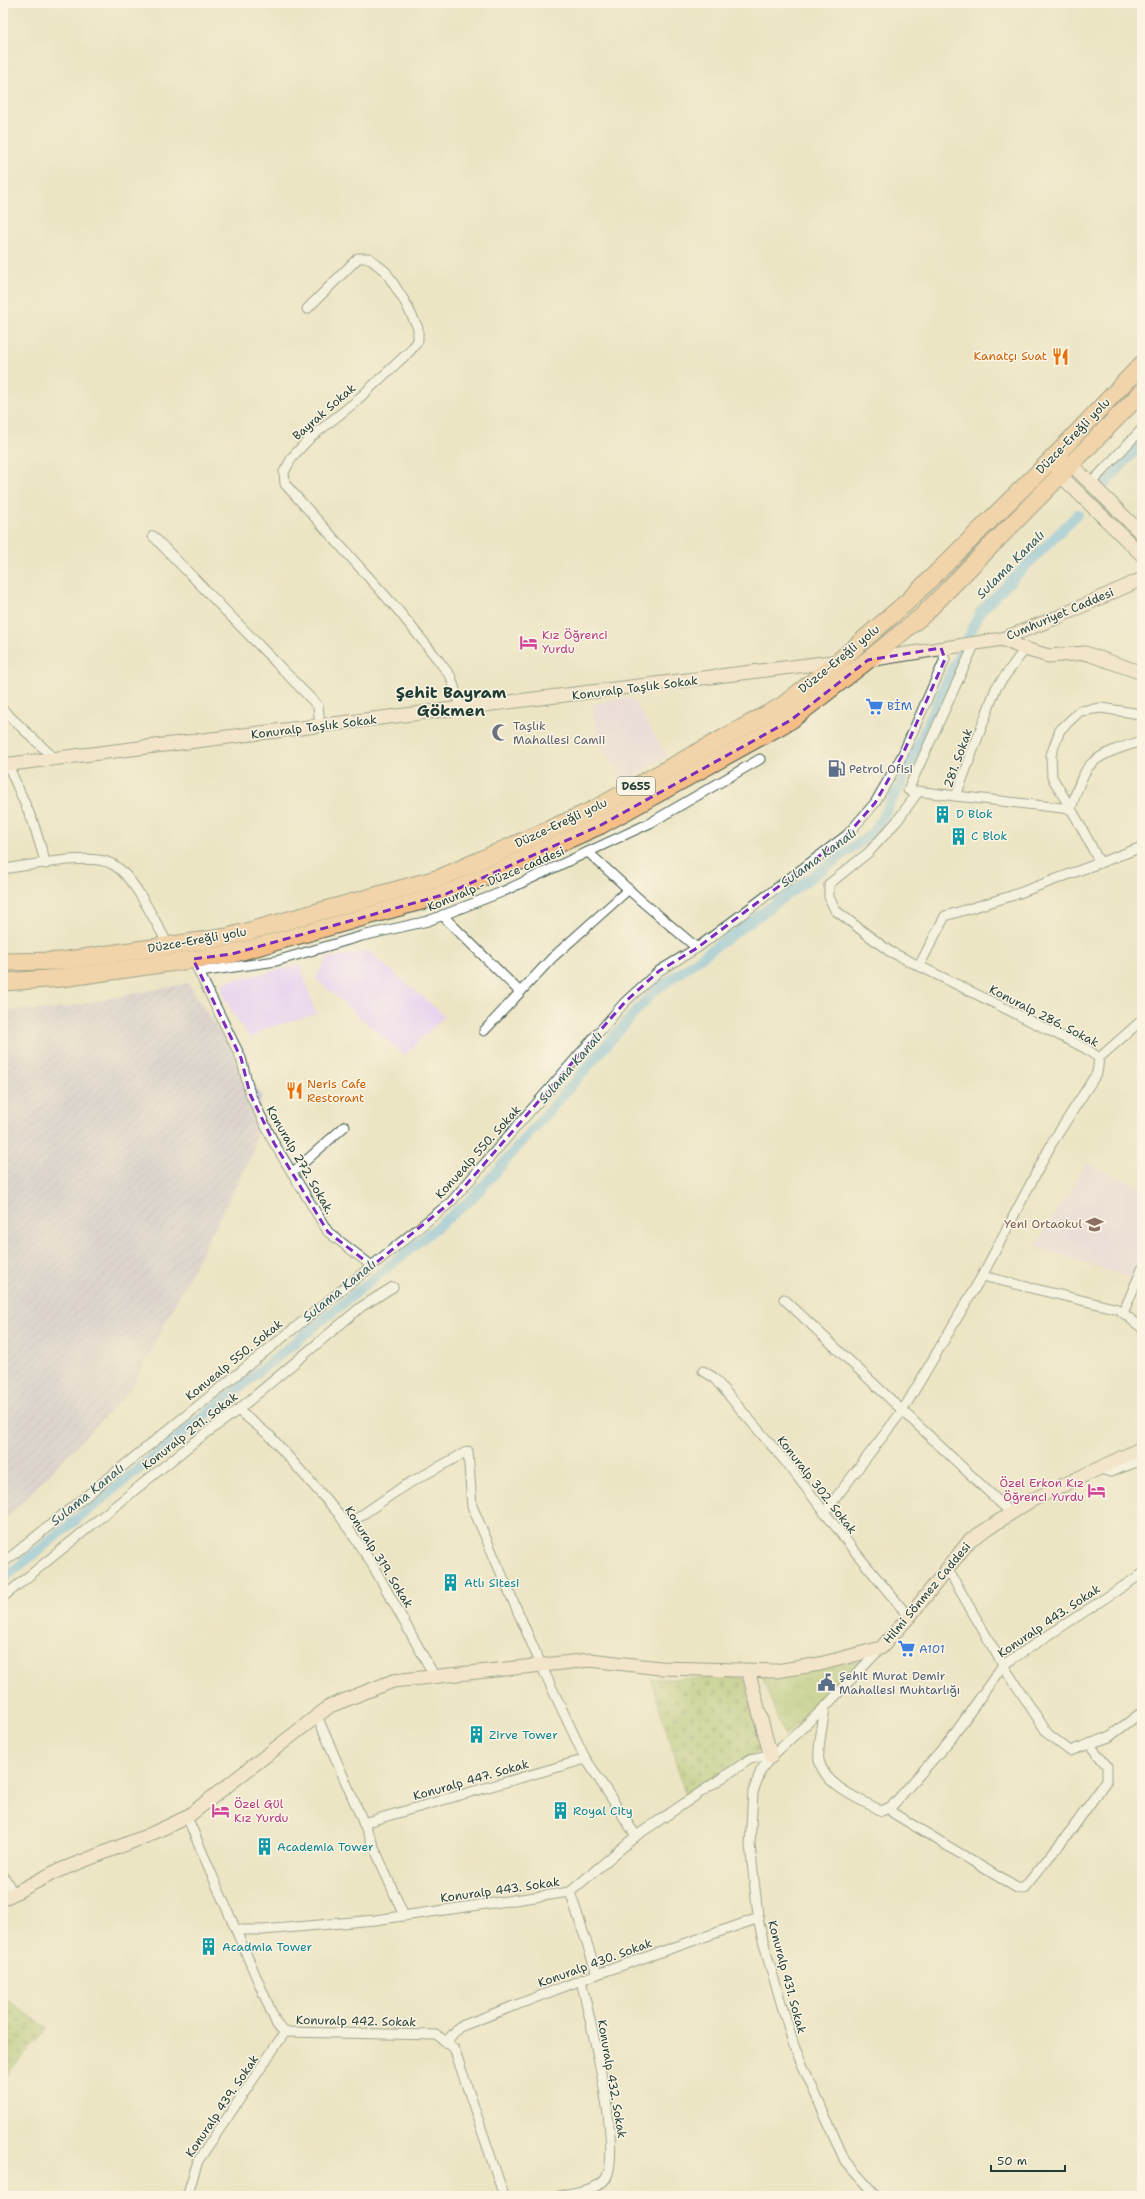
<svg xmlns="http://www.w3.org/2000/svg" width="1145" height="2199" font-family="'Shantell Sans',sans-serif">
<defs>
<pattern id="industrial-furrows" width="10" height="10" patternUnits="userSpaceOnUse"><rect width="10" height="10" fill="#c8bfd8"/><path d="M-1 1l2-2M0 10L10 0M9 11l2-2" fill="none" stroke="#a29cb0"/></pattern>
<pattern id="cemetery-stones" width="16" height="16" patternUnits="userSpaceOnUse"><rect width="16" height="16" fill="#a4c067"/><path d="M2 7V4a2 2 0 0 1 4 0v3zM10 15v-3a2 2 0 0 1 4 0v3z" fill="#859d56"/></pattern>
<pattern id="park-crowns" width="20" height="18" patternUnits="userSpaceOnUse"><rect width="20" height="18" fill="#a4c067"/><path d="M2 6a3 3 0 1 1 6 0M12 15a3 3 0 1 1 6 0" fill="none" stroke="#859d56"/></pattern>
</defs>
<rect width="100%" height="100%" fill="#fcf5e5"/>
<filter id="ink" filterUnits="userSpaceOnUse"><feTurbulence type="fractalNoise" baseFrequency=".025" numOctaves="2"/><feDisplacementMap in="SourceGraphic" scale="8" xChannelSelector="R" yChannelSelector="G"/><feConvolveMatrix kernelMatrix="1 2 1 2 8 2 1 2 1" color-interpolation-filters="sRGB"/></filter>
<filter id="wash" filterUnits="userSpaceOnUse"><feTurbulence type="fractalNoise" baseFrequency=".012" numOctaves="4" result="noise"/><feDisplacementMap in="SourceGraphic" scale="16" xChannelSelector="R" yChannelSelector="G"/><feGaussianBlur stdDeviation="0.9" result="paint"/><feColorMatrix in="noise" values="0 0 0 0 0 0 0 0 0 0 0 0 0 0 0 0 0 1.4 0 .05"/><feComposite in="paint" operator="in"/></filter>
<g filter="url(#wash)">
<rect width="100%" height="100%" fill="#ece5c4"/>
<!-- built -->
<g fill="#e7d2ef">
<polygon points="625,697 634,701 667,756 623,782 598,740 593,704"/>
<polygon points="368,951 445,1016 404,1055 316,979 327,958"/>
<polygon points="300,965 316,1014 264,1029 251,1039 232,1012 224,997 222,983"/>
<polygon points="1086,1163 1142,1188 1142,1255 1131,1278 1035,1247"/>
</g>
<!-- industrial -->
<polygon fill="url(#industrial-furrows)" points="188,983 261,1096 253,1153 131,1389 3,1522 3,1010 51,1010"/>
<!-- cemetery -->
<g fill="url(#cemetery-stones)" stroke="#627e4e">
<polygon points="744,1678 761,1749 687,1800 651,1679"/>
<polygon points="3,1997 47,2028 3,2079"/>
</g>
<!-- park -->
<polygon fill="url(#park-crowns)" stroke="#627e4e" points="849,1662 859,1662 833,1694 784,1736 762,1676 790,1675"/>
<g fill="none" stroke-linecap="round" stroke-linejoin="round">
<!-- canal -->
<g stroke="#70bce9" stroke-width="10">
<polyline points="1105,484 1142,443"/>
<polyline points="3,1579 473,1198 652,993 874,832 901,784 948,678 981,611 1078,514"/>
</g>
</g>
</g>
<g filter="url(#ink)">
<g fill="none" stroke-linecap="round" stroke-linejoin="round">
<defs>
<g id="street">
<polyline points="307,309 358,258 369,258 386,272 405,302 418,328 418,341 410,351 354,403 310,438 293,456 284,472 285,484 398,610 439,661 451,677 461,709"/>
<polyline points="1091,483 1142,429"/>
<polyline points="153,536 318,706 320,726"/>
<path d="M1025,649L996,688L956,796L1071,809C1075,795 1080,778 1089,766C1100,753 1126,746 1142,741"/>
<polyline points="3,710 55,759"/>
<polyline points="8,765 33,822 46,864"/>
<polyline points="918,792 897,821 869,852 829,884 829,897 835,910 889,951 1085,1048 1099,1058 1097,1073 1052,1143 982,1276 1118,1309 1142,1328"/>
<polyline points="956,796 908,790 975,643"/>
<polyline points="588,852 638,898 697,948"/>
<polyline points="1100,863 1078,821 1052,777 1051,755 1060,730 1080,711 1101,708 1134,713 1142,716"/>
<path d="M3,869C29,866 90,852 112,864C134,875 156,924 169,946"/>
<polyline points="442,915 520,992"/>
<polyline points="919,966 945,916 1011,896 1142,847"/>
<polyline points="197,968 241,1058 250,1094 274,1143 328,1232 372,1266"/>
<polyline points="199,972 276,961 362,936 428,921 502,892 650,823 760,759"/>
<polyline points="484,1031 552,958 629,889"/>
<polyline points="1099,1058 1142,1020"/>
<polyline points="292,1173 345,1126"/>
<polyline points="784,1299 1011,1513"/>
<polyline points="1123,1313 1142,1269"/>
<polyline points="703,1371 713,1377 790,1467 852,1548 909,1617"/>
<polyline points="238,1410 270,1436 338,1513 372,1564 435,1677"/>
<polyline points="1098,1468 1110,1472 1142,1460"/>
<polyline points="824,1513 903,1410 982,1276"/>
<polyline points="346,1526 404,1486 468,1451 472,1506 541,1665 584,1756 636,1836"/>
<polyline points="3,1563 451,1202 625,1002 659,971 697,948 847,835 875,803 902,756 945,659 941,648"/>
<polyline points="947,1568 1003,1665 1048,1734 1070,1751 1109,1737 1142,1712"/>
<polyline points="3,1597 194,1442 238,1410 361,1307 393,1287"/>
<path d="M825,1707C824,1719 817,1749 819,1760C824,1786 861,1800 882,1811L892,1806L951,1739L1003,1665L1142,1574"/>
<polyline points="317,1716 404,1916"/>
<polyline points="889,1808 893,1813 1017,1888 1024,1888 1072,1829 1107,1780 1107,1766 1089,1744"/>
<polyline points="187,1817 277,2025 285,2032 437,2035 454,2048 504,2196"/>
<polyline points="363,1823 586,1759"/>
<polyline points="3,1875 13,1893"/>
<polyline points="570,1892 597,1974"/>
<polyline points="237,1930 263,1930 375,1920 570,1892 636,1836 750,1759 770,1755"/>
<polyline points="446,2042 459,2027 597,1974 759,1918"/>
<polyline points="187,2196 198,2161 285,2032"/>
<path d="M559,2196C572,2192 598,2191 606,2178C623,2149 589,2017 581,1980"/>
<polyline points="876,2196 845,2161 794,2046 768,1959 759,1924 750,1845 753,1792 761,1770 771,1757 825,1707 881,1648"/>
</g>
<g id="secondary">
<polyline points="1063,461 1072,465 1142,534"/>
<polyline points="1057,466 1061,476 1142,555"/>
<polyline points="1002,639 1025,649 1049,656 1085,653 1142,673"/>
<polyline points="868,660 1002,639 1058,617 1142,579"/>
<polyline points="3,765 839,661"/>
<polyline points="748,1670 771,1757"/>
<polyline points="3,1899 55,1872 149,1835 187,1817 330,1706 393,1681 590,1660 660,1668 776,1671 820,1664 881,1648 909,1617 970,1540 1030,1501 1142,1448"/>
</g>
<g id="highway">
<polyline points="3,962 61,961 228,937 440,878 593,810 782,706 839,661 907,602 1054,457 1142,364"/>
<polyline points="3,982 62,978 232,954 446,894 601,825 791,720 868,660 922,616 1142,392"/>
</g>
</defs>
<!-- street casing -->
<use href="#street" stroke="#3e564a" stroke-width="11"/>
<!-- secondary casing -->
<use href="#secondary" stroke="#3e564a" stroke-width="15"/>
<!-- highway casing -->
<use href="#highway" stroke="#3e564a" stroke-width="19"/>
<!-- street -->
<use href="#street" stroke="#fff" stroke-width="9"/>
<!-- secondary -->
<use href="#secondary" stroke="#fbe5cf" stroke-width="13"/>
<!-- highway -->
<use href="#highway" stroke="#f6be87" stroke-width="17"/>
</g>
</g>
<!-- marked area -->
<path d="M0 0H1145V2199H0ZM941,648L945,659L902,756L875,803L847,835L697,948L659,971L625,1002L451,1202L372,1266L328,1232L274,1143L250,1094L241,1058L193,959L232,954L446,894L601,825L791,720L868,660Z" fill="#ece5c4" fill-opacity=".55" fill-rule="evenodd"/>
<path fill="none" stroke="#7b2cbf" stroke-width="3" stroke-dasharray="8 5" stroke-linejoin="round" d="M941,648L945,659L902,756L875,803L847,835L697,948L659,971L625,1002L451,1202L372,1266L328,1232L274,1143L250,1094L241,1058L193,959L232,954L446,894L601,825L791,720L868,660Z"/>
<!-- icons -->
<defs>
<symbol id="restaurant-bare" viewBox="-9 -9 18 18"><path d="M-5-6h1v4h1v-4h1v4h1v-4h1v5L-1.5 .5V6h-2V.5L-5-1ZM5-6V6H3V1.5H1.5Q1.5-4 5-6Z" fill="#e8710a" stroke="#fcf5e5" stroke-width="2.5" paint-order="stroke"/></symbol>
<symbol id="hotel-bare" viewBox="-9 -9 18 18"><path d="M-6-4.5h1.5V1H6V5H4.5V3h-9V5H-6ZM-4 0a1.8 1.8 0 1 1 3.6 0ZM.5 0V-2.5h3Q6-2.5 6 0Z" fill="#d1479c" stroke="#fcf5e5" stroke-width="2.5" paint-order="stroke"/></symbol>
<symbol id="supermarket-bare" viewBox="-9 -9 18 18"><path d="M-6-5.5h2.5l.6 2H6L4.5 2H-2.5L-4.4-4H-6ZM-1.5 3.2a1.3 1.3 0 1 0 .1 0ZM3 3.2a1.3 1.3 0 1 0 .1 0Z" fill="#3f7fe0" stroke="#fcf5e5" stroke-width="2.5" paint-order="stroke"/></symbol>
<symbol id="mosque-bare" viewBox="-9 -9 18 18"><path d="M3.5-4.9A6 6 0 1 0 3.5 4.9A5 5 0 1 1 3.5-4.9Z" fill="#6b7280" stroke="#fcf5e5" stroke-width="2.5" paint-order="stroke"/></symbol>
<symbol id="fuel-bare" viewBox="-9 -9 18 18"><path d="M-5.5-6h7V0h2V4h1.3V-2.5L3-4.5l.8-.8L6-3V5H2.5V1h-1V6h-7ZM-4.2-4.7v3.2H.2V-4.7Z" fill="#5c6f8a" stroke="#fcf5e5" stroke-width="2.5" paint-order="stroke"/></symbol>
<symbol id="building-bare" viewBox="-9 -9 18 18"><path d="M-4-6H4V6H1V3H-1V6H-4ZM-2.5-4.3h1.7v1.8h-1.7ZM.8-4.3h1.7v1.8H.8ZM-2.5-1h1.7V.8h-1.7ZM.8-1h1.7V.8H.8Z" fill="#0f9aa8" stroke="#fcf5e5" stroke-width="2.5" paint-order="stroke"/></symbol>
<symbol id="school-bare" viewBox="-9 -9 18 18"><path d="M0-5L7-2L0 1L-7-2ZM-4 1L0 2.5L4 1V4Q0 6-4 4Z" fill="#8d6e63" stroke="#fcf5e5" stroke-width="2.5" paint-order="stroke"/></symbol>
<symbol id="civic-bare" viewBox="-9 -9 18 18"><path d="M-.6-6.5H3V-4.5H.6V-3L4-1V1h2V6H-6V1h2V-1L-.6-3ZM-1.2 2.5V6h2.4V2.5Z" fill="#5c6f8a" stroke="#fcf5e5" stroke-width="2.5" paint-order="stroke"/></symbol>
</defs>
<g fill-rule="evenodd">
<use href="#restaurant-bare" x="1048" y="344" width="25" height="25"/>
<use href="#hotel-bare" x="516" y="630" width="25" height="25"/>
<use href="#supermarket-bare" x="862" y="694" width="25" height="25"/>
<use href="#mosque-bare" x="488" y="720" width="25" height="25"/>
<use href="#fuel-bare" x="824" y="756" width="25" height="25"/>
<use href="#building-bare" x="930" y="802" width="25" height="25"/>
<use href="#building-bare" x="946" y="824" width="25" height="25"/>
<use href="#restaurant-bare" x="282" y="1078" width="25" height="25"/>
<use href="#school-bare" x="1082" y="1212" width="25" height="25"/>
<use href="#hotel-bare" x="1084" y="1478" width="25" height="25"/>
<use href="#building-bare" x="438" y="1570" width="25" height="25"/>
<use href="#supermarket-bare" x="894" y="1636" width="25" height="25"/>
<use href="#civic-bare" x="814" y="1670" width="25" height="25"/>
<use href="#building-bare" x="464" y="1722" width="25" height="25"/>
<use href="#hotel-bare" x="208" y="1798" width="25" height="25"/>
<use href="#building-bare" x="548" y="1798" width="25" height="25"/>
<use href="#building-bare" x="252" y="1834" width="25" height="25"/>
<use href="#building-bare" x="196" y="1934" width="25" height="25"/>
</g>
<g text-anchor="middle" stroke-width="3" stroke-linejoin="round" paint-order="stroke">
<!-- shield labels -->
<rect fill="#fcf5e5" stroke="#617469" stroke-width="1" x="617" y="777" width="38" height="18" rx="3"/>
<g font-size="11" font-weight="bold" fill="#1f3d34">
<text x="636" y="790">D655</text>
</g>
<!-- food labels -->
<g font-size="12" fill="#c56008" stroke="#fcf5e5" text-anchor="end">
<text x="1047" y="360">Kanatçı Suat</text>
<text x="307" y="1088" text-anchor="start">Neris Cafe<tspan x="307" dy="14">Restorant</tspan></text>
</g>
<!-- street labels -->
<g font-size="12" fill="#1f3d34" stroke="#fcf5e5">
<text transform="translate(324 412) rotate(-41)" y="4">Bayrak Sokak</text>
<text transform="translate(1073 436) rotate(-46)" y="4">Düzce-Ereğli yolu</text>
<text transform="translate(1060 614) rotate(-23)" y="4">Cumhuriyet Caddesi</text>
<text transform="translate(839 659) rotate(-39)" y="4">Düzce-Ereğli yolu</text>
<text transform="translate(635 688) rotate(-7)" y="4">Konuralp Taşlık Sokak</text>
<text transform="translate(314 727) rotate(-7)" y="4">Konuralp Taşlık Sokak</text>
<text transform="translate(958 758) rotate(-70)" y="4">281. Sokak</text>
<text transform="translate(561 823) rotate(-25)" y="4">Düzce-Ereğli yolu</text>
<text transform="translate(496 879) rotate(-23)" y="4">Konuralp - Düzce caddesi</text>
<text transform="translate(197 940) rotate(-10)" y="4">Düzce-Ereğli yolu</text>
<text transform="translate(1044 1016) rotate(27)" y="4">Konuralp 286. Sokak</text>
<text transform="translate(478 1152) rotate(-48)" y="4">Konuealp 550. Sokak</text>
<text transform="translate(300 1160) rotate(60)" y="4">Konuralp 272. Sokak.</text>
<text transform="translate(234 1360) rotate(-39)" y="4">Konuealp 550. Sokak</text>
<text transform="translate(190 1431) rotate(-38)" y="4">Konuralp 291. Sokak</text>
<text transform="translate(817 1485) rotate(52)" y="4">Konuralp 302. Sokak</text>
<text transform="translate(379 1557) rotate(58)" y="4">Konuralp 319. Sokak</text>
<text transform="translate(927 1593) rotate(-50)" y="4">Hilmi Sönmez Caddesi</text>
<text transform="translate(1049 1621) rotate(-34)" y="4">Konuralp 443. Sokak</text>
<text transform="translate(471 1780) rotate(-16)" y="4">Konuralp 447. Sokak</text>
<text transform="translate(500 1890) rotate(-8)" y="4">Konuralp 443. Sokak</text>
<text transform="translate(595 1963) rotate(-20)" y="4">Konuralp 430. Sokak</text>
<text transform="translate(787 1977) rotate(75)" y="4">Konuralp 431. Sokak</text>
<text transform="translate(356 2021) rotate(1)" y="4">Konuralp 442. Sokak</text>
<text transform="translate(612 2079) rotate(80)" y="4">Konuralp 432. Sokak</text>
<text transform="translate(222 2106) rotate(-56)" y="4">Konuralp 439. Sokak</text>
</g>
<!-- hotel labels -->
<g font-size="12" fill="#b23c85" stroke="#fcf5e5" text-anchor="start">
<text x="542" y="639">Kız Öğrenci<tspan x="542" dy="14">Yurdu</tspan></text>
<text x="1084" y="1487" text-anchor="end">Özel Erkon Kız<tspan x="1084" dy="14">Öğrenci Yurdu</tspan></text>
<text x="234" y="1808">Özel Gül<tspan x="234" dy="14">Kız Yurdu</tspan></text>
</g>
<!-- shop labels -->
<g font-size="12" fill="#366cbe" stroke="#fcf5e5" text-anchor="start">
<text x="887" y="710">BİM</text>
<text x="919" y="1653">A101</text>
</g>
<!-- worship labels -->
<g font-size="12" fill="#5b616d" stroke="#fcf5e5" text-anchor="start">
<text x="513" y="730">Taşlık<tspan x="513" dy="14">Mahallesi Camii</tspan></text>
</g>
<!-- service labels -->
<g font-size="12" fill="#4e5e75" stroke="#fcf5e5" text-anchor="start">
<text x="849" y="773">Petrol Ofisi</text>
<text x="839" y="1680">Şehit Murat Demir<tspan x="839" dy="14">Mahallesi Muhtarlığı</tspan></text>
</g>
<!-- culture labels -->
<g font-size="12" fill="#0d838f" stroke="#fcf5e5" text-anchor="start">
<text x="956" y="818">D Blok</text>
<text x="971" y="840">C Blok</text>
<text x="464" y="1587">Atlı Sitesi</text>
<text x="489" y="1739">Zirve Tower</text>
<text x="573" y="1815">Royal City</text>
<text x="277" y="1851">Academia Tower</text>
<text x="222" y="1951">Acadmia Tower</text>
</g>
<!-- education labels -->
<g font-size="12" fill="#785e54" stroke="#fcf5e5" text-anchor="end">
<text x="1082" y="1228">Yeni Ortaokul</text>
</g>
<!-- water labels -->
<g font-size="13" font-style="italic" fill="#335d61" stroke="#fcf5e5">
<text transform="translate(1010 564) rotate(-45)" y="5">Sulama Kanalı</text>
<text transform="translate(818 857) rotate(-36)" y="5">Sulama Kanalı</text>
<text transform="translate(570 1067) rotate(-49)" y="5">Sulama Kanalı</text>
<text transform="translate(339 1290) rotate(-39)" y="5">Sulama Kanalı</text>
<text transform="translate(87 1494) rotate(-39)" y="5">Sulama Kanalı</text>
</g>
<!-- district labels -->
<g font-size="16" font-weight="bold" fill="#1f3d34" stroke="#fcf5e5">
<text x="451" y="698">Şehit Bayram<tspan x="451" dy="18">Gökmen</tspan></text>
</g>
</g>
<!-- margin -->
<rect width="1145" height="2199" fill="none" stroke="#fcf5e5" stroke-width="16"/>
<!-- scale -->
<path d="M991 2165v6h74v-6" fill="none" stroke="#1f3d34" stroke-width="2"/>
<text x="997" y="2165" font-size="12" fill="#1f3d34" stroke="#fcf5e5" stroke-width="3" paint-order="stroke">50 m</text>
</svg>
